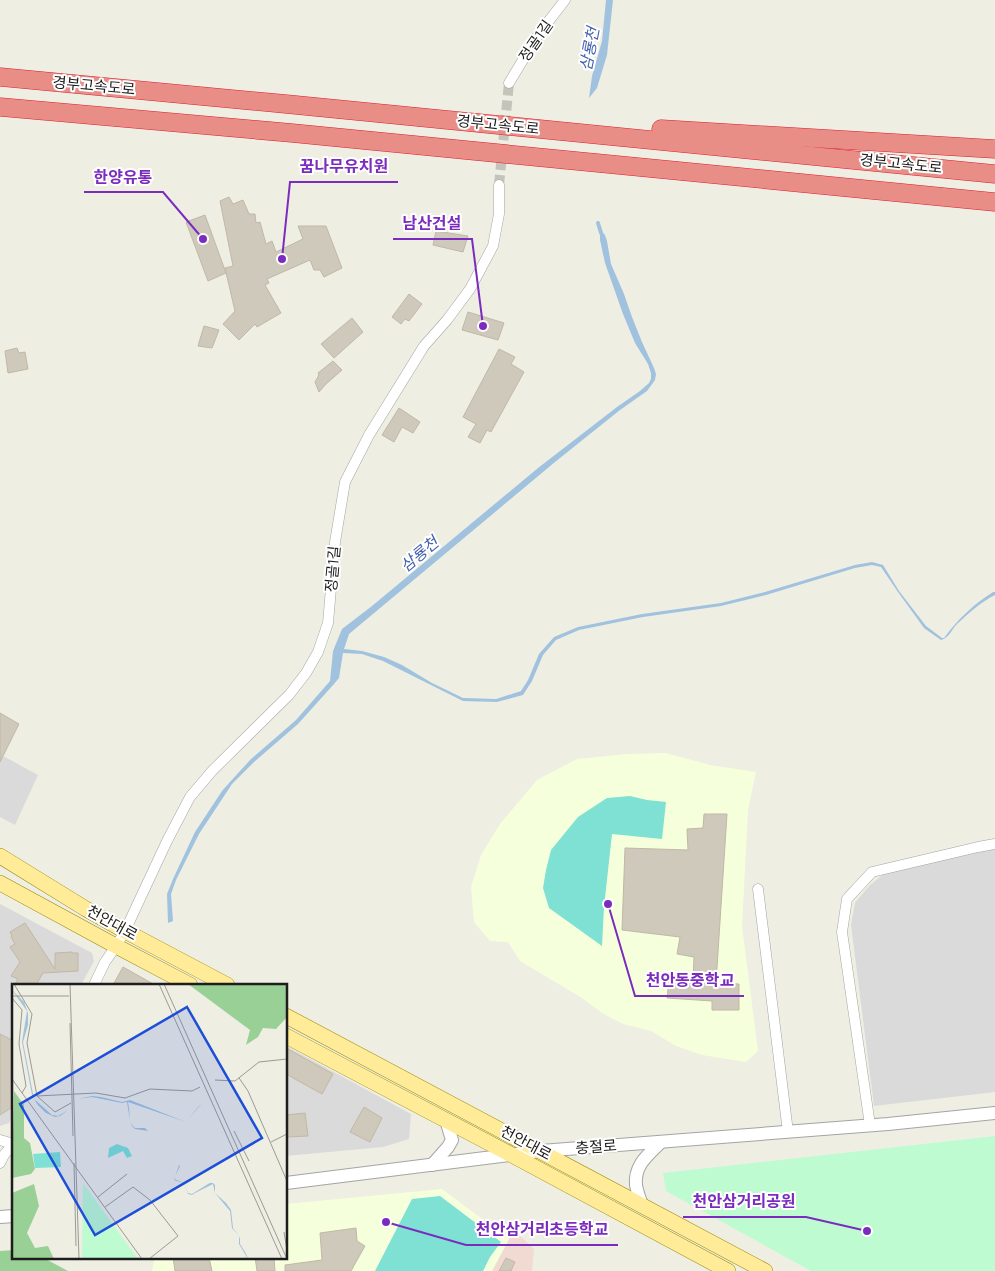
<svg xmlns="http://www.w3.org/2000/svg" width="995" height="1271" font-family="Barlow,'Noto Sans KR',sans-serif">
<rect width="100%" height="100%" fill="#efeee3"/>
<!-- residential -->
<g fill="#dbdada">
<polygon points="0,715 19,724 3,756 38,775 15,825 0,817"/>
<polygon points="995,845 995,1092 874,1106 851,925 855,903 869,886 897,863"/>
<polygon points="0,904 92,953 94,961 81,985 14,985 14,1114 9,1123 0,1126"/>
<polygon points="286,1046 411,1114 409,1139 383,1147 286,1156"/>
</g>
<!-- commercial -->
<polygon fill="#f0dad1" points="515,1231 534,1249 532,1271 492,1271 509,1239"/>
<!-- education -->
<g fill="#f6ffdb">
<polygon points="666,753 710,765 756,772 748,810 742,926 758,1051 746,1062 702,1055 676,1046 651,1031 623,1024 602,1013 582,998 520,961 508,942 490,941 474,922 471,887 481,855 500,824 537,780 577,759 627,754"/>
<polygon points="442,1189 509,1239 492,1271 152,1271 155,1257 286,1257 286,1204"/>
</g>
<!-- forest -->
<polygon fill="#99d096" points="14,1250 14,1257 42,1257 68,1271 0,1271 0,1251"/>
<!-- park -->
<polygon fill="#befbd1" points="995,1136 995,1271 811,1271 666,1191 663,1173"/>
<!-- pitch -->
<g fill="#7ee1d3">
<polygon points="630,796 647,800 666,802 662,839 612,834 604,907 602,946 549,908 543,888 546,870 551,850 578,817 607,798"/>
<polygon points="440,1196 501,1242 490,1257 483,1271 375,1271 412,1199"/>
</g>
<!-- water -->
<g fill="#a1c2de">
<polygon points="606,0 613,0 607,55 597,88 589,98 592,76 602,41"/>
<path d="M600,229L605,235L607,241L611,264L624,294L632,317L642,342L654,368L656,374L655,380L647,391L620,410L555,462L349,634L344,649L362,651L384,657L402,665L432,683L463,698L496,699L521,691L528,680L539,654L554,637L578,627L642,614L721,603L765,592L855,565L872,562L883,565L899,591L926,626L942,638H944C958,619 974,604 993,592H995V595C981,602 969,613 957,624C952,629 949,638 941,640L924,628L898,592L881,567L872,565L855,568L766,595L721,606L643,617L579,630L556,640L543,655L532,681L523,695L497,702L463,701L383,661L362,654L343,653L339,678L334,684L298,724L254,762L232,784L199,834L176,880L171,894L173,921L168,923L167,894L173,879L195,832L222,791L230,782L251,759L296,720L330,681L333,651L342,629L372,606L538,468L617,407L640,391L649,383L651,379V373L648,364L635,343L623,314L605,263L600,240Z"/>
</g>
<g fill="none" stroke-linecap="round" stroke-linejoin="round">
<!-- stream -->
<polyline stroke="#a1c2de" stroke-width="4" points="598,223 601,233"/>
</g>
<!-- building -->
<g fill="#cfc9bc" stroke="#c1b8a5">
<polygon points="229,197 233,204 243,200 249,214 255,214 256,223 260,222 266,244 272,241 276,252 303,239 298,226 326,226 342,268 324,277 320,270 314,270 310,260 267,279 269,283 265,285 281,313 257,327 255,324 239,340 223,324 235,311 225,268 233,266 220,201"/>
<polygon points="205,215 226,273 208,281 186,222"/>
<polygon points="436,231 468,236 463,252 433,245"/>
<polygon points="409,294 422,304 409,321 405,319 401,324 392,317"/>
<polygon points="468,312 504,323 498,340 462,330"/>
<polygon points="352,318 363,332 334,358 321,344"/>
<polygon points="204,326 219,330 212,348 198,346"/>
<polygon points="17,348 19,353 25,352 28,369 8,373 5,351"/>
<polygon points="499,349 515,357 511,364 524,372 491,432 487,430 480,443 468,437 476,424 463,417"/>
<polygon points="333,361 342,370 326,384 319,392 315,382 319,375 318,373"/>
<polygon points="399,408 420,422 413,433 402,427 394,442 382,435"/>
<polygon points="0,713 19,724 0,762"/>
<polygon points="704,814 727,814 716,983 739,984 739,1010 712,1010 712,1001 667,998 669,980 693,982 694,957 677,954 680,937 622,930 625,848 688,850 687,829 703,828"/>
<polygon points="25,923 55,969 55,953 72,952 72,953 78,953 78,971 43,973 36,985 14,985 18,979 11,976 20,962 10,947 15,944 11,937 12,936 10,932"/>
<polygon points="123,967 155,985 113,985"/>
<polygon points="0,1034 14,1041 14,1106 0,1115"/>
<polygon points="286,1048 333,1074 322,1094 286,1074"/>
<polygon points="364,1107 382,1118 370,1142 350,1132"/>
<polygon points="305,1113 308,1136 286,1137 286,1115"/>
<polygon points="356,1228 357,1241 365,1246 351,1271 285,1271 285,1265 322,1260 320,1233"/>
<polygon points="173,1257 209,1257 212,1271 175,1271"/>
<polygon points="255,1257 274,1257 275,1271 257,1271"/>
<polygon points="506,1258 515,1262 511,1271 499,1271"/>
</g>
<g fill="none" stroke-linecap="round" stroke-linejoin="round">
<!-- minor-tunnel -->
<polyline stroke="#c5c4bb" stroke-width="10" stroke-dasharray="10 5" stroke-linecap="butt" points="499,185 509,83"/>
<defs>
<g id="minor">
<polyline points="509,83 538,35 565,0"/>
<polyline points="758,889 788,1132"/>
<polyline points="94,985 105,962 116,946 125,931 167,841 190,797 212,771 289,695 306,673 318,652 328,623 335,542 345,482 369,435 424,346 447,320 470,289 493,246 499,214 499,185"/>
<polyline points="870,1125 842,932 847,899 872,872 978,847 995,844"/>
<polyline points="0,1140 14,1144"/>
<polyline points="0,1163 4,1155 14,1143"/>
</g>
<g id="tertiary">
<polyline points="432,1165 448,1147 452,1140 446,1120"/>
<polyline points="286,1183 541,1151 888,1124 995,1113"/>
<path d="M642,1205C640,1199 637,1192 636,1185C634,1165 648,1155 661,1142"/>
<polyline points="0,1217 14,1216"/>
</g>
<g id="primary">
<polyline points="0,856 86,909 125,931 227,985"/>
<polyline points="0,883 116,946 190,985"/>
<polyline points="286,1016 765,1271"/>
<polyline points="286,1036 512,1155 728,1271"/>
</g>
<g id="motorway">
<polyline points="0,77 286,104 995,174"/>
<polyline points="0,107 292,133 995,202"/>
<polyline points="661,129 995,149"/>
</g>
</defs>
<!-- minor casing -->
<use href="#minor" stroke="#a4a4a4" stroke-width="11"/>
<!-- tertiary casing -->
<use href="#tertiary" stroke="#a4a4a4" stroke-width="14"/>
<!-- primary casing -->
<use href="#primary" stroke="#968900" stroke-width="16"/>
<!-- motorway casing -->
<use href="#motorway" stroke="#de1e31" stroke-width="19"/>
<!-- minor -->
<use href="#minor" stroke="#fff" stroke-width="10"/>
<!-- tertiary -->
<use href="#tertiary" stroke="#fff" stroke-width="12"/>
<!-- primary -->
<use href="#primary" stroke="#ffeb98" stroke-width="15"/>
<!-- motorway -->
<use href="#motorway" stroke="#e98d87" stroke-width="18"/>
</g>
<g text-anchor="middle" stroke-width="4" stroke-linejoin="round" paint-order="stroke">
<!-- street labels -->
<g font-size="15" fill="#1d1d1d" stroke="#fff">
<text transform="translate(536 41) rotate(-55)" y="5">정골1길</text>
<text transform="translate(94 86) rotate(5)" y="5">경부고속도로</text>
<text transform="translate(498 125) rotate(6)" y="5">경부고속도로</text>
<text transform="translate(901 164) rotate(6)" y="5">경부고속도로</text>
<text transform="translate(333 569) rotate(-85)" y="5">정골1길</text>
<text transform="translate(112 923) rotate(29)" y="5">천안대로</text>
<text transform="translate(526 1143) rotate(28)" y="5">천안대로</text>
<text transform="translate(596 1147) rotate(-4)" y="5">충절로</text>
</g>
<!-- water labels -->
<g font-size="16" font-style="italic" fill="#4762b0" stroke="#fff">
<text transform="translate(589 49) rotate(-79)" y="6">삼룡천</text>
<text transform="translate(419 554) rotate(-40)" y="6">삼룡천</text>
</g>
</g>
<!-- overview -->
<g transform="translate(12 984)">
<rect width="275" height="275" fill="#efeee3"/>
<path d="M176,0H275V33L264,45L251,44L246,53L234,61L238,46ZM2,107L12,121V154L18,159L23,185L19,190L0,194ZM22,200L27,222L15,249L23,264L36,262L42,275H0V209Z" fill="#99d096"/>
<path d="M71,199L126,275H70Z" fill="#befbd1"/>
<path d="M105,160L116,164L120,172L115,174L111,167L96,174L97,164ZM48,168L49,183L23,184L21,170Z" fill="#7ee1d3"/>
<path d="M0,6L12,18L16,29V41L11,58L22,115L40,131L46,132L56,126L48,132L43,133L34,129L25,120L20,111L10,58L15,27ZM80,112L89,113L110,118L118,116L174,138L186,123L190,119L174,138L116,118L117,124L118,137L120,141L123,144H133L136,147L167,181L168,182L162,195L170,198L172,199L176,209L180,210L196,200L198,199H201L203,201V209L214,219L219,226L221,244L227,252L228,255V260L233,268L235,272L236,275L227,260V252L220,244L218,227L203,209L201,200L183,209L180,211L176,210L172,199L162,196L167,181L136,147L123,145L120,142L118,137L115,118L110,119L80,113L66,115Z" fill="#a1c2de"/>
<path fill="none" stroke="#9b9a94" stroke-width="1" d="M2,0L20,30L15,59L25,112L43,128L59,119M58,0L67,275M147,0L270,275M152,0L275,275M0,12H57M0,14L10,26L7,60L14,102L10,109M58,39L61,152M227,94L236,107L275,197M0,95L130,275M203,96L223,97L247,78L275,75M25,112L84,109L113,114L138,105L180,107L188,103M222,147L237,177M259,158L275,150M62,179L64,262M86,213L115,190M93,223L121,203L138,216L166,252L137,275M272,248L275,266"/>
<path fill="#1d4ed8" fill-opacity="0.15" stroke="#1d4ed8" stroke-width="2.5" d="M175,23L250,154L83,251L8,120Z"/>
<rect width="275" height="275" fill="none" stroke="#1d1d1d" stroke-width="2.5"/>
</g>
<!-- callouts -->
<path fill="none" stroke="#7b2cbf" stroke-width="2" d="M282 259L290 182H398M203 239L163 192H84M483 326L472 239H393M608 904L635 996H744M867 1231L806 1217H683M386 1222L466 1245H618"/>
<g fill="#7b2cbf" stroke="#fff" stroke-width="2">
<circle cx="282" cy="259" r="5"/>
<circle cx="203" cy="239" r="5"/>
<circle cx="483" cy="326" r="5"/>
<circle cx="608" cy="904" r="5"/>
<circle cx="867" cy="1231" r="5"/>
<circle cx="386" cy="1222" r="5"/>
</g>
<g font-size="16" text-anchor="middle" font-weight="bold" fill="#7b2cbf" stroke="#fff" stroke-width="4" stroke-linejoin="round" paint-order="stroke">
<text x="344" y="172">꿈나무유치원</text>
<text x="123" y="183">한양유통</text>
<text x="432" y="229">남산건설</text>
<text x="690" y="986">천안동중학교</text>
<text x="744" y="1207">천안삼거리공원</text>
<text x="542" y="1235">천안삼거리초등학교</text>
</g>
</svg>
